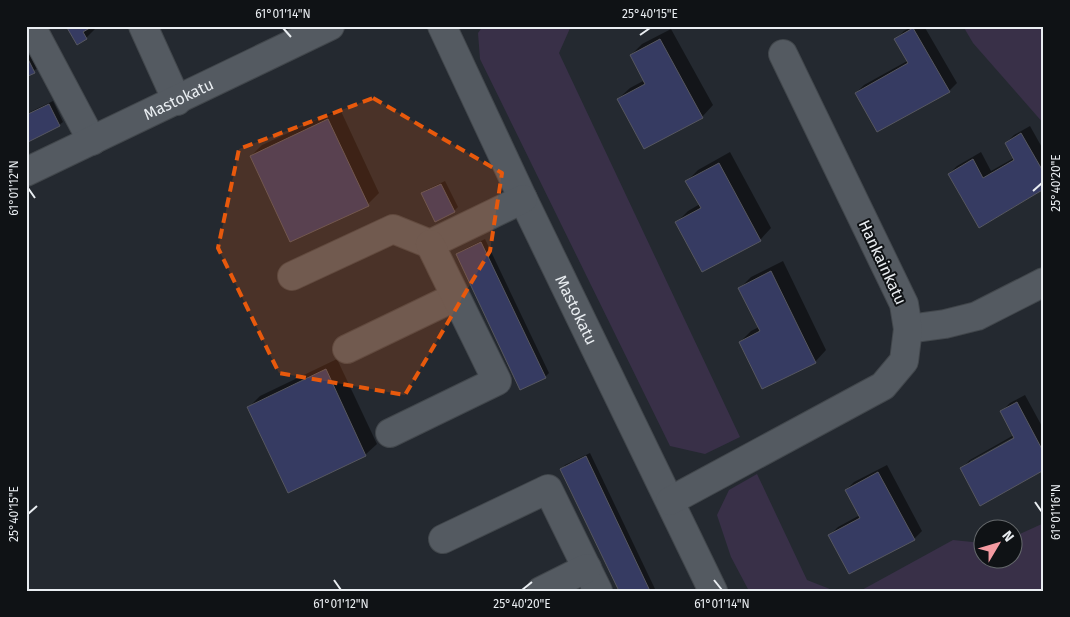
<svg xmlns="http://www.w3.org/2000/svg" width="1070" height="617" font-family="'Fira Sans',sans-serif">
<rect width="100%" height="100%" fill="#242930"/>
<!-- green -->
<g fill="#393048">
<polygon points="483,26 571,26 559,53 740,437 705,454 670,446 480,59 478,33"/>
<polygon points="963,26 1044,26 1044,124 973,43"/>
<polygon points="757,474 807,580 835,591 749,591 731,557 717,515 729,490"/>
<polygon points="1044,523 1044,591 860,591 953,540 982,543 982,560 1012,560 1013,537"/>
</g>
<!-- shadow -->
<g fill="#0007" fill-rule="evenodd">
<polygon points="68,26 97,26 97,27 86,38"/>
<polygon points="913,26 924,26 957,83 949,91 856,93 864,85 909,60 896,39 904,31"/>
<polygon points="671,29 713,105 702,117 618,99 630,88 645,80 631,55 642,44"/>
<polygon points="26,44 38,68 26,75"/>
<polygon points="53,101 63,122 59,125 26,141 26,114"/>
<polygon points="340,109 379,193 368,204 251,156 262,145"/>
<polygon points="1030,126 1044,151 1044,188 949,174 957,166 981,152 991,171 1014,158 1006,143 1014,135"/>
<polygon points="730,152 771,228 760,240 677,222 688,211 700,204 687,181 698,170"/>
<polygon points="445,181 458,207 454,211 422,194 426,190"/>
<polygon points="485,239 549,373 545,377 457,254 461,251"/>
<polygon points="783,261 826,350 815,362 740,342 751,331 759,327 740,288 751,277"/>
<polygon points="337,359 377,444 365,455 249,407 260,396"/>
<path d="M1025,395L1044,430V469L962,468L970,460L1014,435L1002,411L1010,403ZM1019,434L1020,436L970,464V461Z"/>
<polygon points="590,453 656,591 620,591 562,469 565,465"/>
<polygon points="887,465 922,531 914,539 850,573 830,535 838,527 860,515 846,490 854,482"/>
</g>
<!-- building -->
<g fill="#363b62" stroke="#565760">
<polygon points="66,26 93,26 83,32 87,39 77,45"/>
<polygon points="913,28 950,92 877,132 855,93 908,63 894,39"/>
<polygon points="660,39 703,118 644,149 617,99 645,84 630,55"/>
<polygon points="26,55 35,73 26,77"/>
<polygon points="49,104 60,126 26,143 26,115"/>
<polygon points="328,119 369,206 290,242 250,156"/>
<polygon points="1021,133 1044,173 1044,189 979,228 948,174 973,159 983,178 1014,160 1005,143"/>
<polygon points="719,163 761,241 702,272 675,222 701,208 685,181"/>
<polygon points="441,184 455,212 435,222 421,193"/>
<polygon points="481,242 546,378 520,390 456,254"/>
<polygon points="771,271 816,363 762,389 739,342 760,331 738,288"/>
<polygon points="326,369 366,456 288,493 247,407"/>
<polygon points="1017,402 1044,453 1044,470 980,506 960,468 1014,438 1000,411"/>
<polygon points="586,456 650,591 619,591 560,469"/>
<polygon points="878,472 915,540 849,574 828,535 860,518 845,490"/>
</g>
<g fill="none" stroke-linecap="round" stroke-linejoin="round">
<defs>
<g id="minor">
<polyline points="31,26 92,141"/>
<polyline points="143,26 177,101"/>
<path id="s1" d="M442,26L523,199L713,591"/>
<path id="s2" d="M26,172L330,26"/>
<polyline points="292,276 393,229 430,244 523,199"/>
<polyline points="908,329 945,324 977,316 1044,282"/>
<polyline points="347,349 455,297"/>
<polyline points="390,433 497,381 430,244"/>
<polyline points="670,501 883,386 904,361 908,329 904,304 783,54"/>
<polyline points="443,539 548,489 598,591"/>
<polyline points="541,591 587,568"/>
</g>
</defs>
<!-- minor casing -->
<use href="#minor" stroke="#42474c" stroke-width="30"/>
<!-- minor -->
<use href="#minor" stroke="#545a61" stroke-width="28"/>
</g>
<!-- marked area -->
<path fill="#e8590c" fill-opacity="0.2" stroke="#e8590c" stroke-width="4" stroke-dasharray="10 6" stroke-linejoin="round" d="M373,98L502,173L490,251L405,395L279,373L218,248L239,149Z"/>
<!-- ticks -->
<path fill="none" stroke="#e9edf1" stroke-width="2" d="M283,28L291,37M640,35L650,28M28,188L35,198M1033,191L1042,183M1035,502L1042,512M28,514L37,506M334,580L341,590M714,580L722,590M522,590L532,582"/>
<g text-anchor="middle" stroke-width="4" stroke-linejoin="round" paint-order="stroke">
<!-- street labels -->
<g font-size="16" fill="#e9edf1" stroke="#0f1215">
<text dy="6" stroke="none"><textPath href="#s2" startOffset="169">Mastokatu</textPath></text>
<text transform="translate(883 262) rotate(65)" y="6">Hankainkatu</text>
<text dy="6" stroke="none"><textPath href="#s1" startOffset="314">Mastokatu</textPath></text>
</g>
</g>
<!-- border -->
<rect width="1070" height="617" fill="none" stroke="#0f1215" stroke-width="55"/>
<!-- north arrow -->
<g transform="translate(998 544) rotate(52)"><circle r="24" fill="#0f1215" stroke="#666a6d"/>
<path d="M0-4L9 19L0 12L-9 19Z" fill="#f49aa1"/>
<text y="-8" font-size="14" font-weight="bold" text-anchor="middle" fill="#e9edf1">N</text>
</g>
<rect x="28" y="28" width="1014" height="562" fill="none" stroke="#e9edf1" stroke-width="2"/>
<g font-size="12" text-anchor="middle" fill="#e9edf1">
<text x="283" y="18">61°01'14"N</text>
<text x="650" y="18">25°40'15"E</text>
<text transform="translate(1056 183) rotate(-90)" y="4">25°40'20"E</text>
<text transform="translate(14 188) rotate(-90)" y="4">61°01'12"N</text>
<text transform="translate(1056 512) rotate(-90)" y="4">61°01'16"N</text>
<text transform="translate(14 514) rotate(-90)" y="4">25°40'15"E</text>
<text x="341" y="608">61°01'12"N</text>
<text x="522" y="608">25°40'20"E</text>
<text x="722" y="608">61°01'14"N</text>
</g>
</svg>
